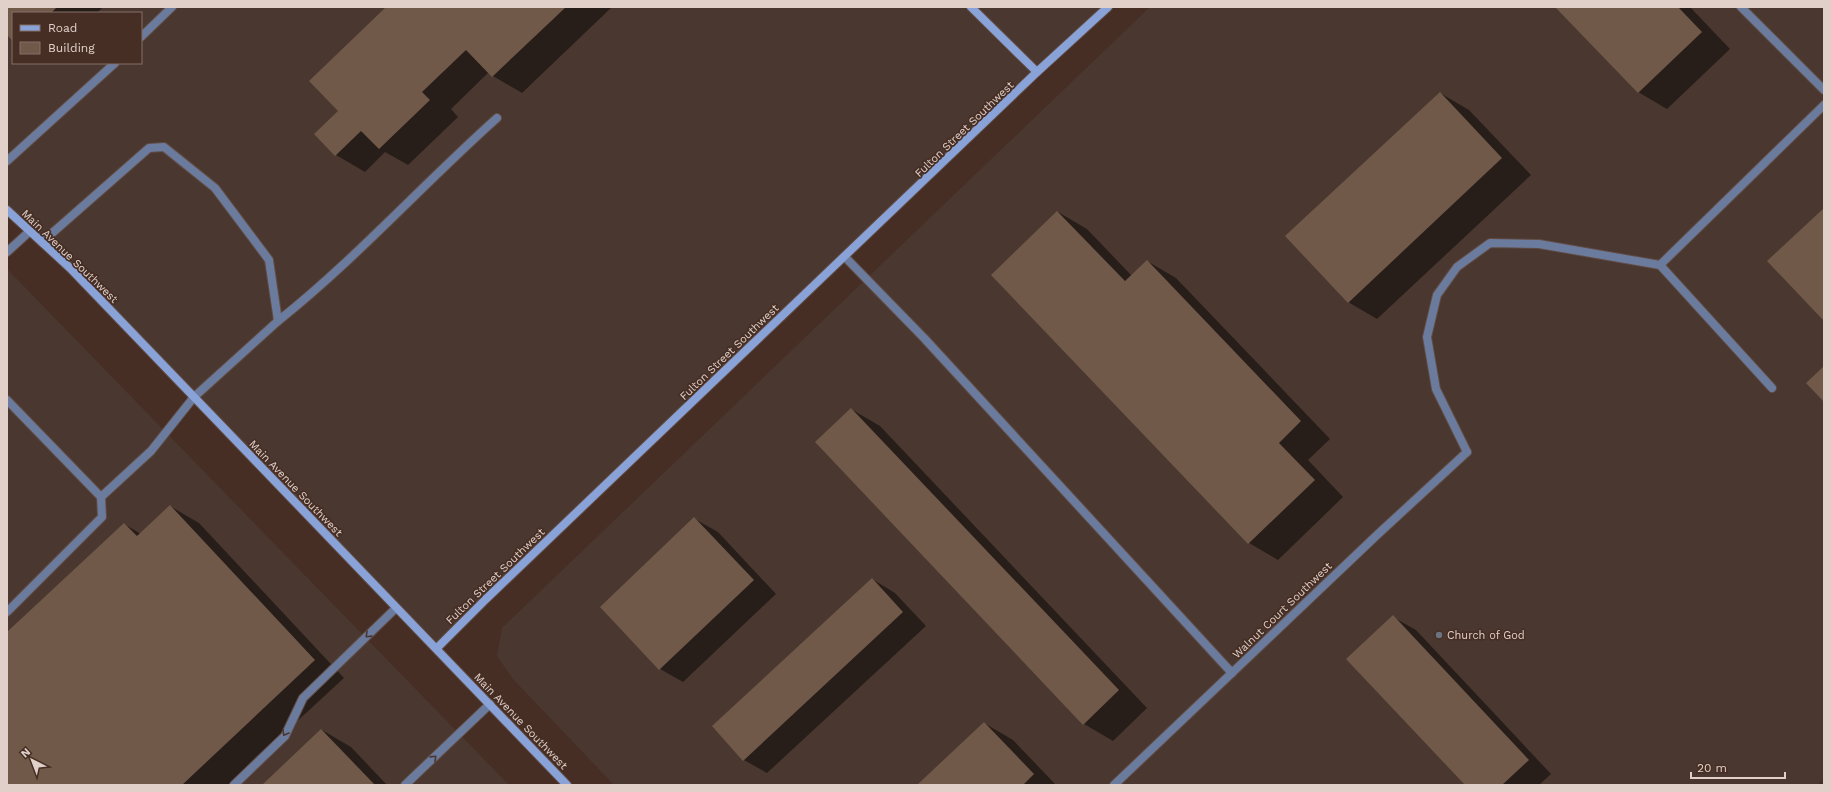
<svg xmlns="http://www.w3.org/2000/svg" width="1831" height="792" font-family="'Work Sans',sans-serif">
<rect width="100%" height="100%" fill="#462e24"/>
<!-- commercial -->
<g fill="#4a3830" fill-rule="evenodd">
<path d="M7,7H1106L437,648L70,268L7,210ZM13,13H141V63H13Z"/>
<polygon points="1150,7 1824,7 1824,778 1817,785 614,785 513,679 497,656 502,628"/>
<polygon points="7,269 509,785 7,785"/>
</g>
<!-- shadow -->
<g fill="#0007">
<polygon points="7,7 103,7 97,13 13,13 13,40 7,34"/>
<polygon points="387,7 612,7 522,93 493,76 489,72 451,109 458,117 408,165 385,152 365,172 336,155 340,111"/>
<polygon points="1556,7 1690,7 1730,49 1667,109 1638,92"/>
<polygon points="1440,93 1469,110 1531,175 1377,319 1348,302"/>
<polygon points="1058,212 1087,229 1132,276 1147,261 1176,278 1330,439 1308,460 1343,497 1278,560 1249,543"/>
<polygon points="851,409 880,426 1147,708 1113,741 1084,724"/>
<polygon points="170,506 199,523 344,678 228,785 7,785 7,633 124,524 141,534"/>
<polygon points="695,519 718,532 776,594 683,682 660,669 601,607"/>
<polygon points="872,579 895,593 926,626 767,773 744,760"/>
<polygon points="1393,617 1416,630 1551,774 1539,785 1466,785"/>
<polygon points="984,723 1013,740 1056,785 918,785"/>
<polygon points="322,730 351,747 387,785 263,785"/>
</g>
<!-- building -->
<g fill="#715949">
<polygon points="7,7 57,7 51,13 13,13 13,41 7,35"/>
<polygon points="386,7 566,7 492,77 466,50 422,92 430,100 379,149 361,131 335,156 314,134 338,111 309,81"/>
<polygon points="1555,7 1678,7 1702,32 1638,93"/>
<polygon points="1440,92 1502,158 1348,303 1285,236"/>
<polygon points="1824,208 1824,321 1767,261"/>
<polygon points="1057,211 1125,281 1147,260 1301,421 1279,443 1315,480 1248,544 991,275"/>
<polygon points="1824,366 1824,402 1806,383"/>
<polygon points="851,408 1119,690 1083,725 815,442"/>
<polygon points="170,505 315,660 182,785 7,785 7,632 124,523 137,536"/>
<polygon points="694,517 754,580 659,670 600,607"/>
<polygon points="872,578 903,612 743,761 712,726"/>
<polygon points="1393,615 1529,760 1502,785 1465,785 1346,659"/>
<polygon points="984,722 1034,774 1023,785 917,785"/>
<polygon points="321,729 375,785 262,785"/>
</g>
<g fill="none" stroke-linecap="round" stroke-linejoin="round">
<defs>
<g id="lane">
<polyline points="1741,7 1824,90"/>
<polyline points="141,37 172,7"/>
<polyline points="7,161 115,63"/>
<polyline points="42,242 149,148 164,147 215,188 269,260 278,321 194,397 151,451 101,497"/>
<polyline points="7,252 30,231"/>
<polyline points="845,257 924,338 1232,673"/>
<polyline points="1660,265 1772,388"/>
<path d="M278,321C356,259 423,184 497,118"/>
<polyline points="7,400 101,497 102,517 7,612"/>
<polyline points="1467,452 1436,389 1427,337 1437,295 1457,267 1490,243 1539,244 1660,265 1824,105"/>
<polyline points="234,785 285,736 303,698 396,608"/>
<polyline points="405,785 490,704"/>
</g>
<polyline id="street" points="1114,785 1377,535 1467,452"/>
<g id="secondary">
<polyline points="971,7 1037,72"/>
<polyline points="7,210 70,268 567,785"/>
<polyline points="437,648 486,599 1037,72 1108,7"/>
</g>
</defs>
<!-- lane casing -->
<use href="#lane" stroke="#624b42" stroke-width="10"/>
<!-- street casing -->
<use href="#street" stroke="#624b42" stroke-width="10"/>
<!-- secondary casing -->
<use href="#secondary" stroke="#624b42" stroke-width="10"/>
<!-- lane -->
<use href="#lane" stroke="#6b7b9d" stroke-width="8"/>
<!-- street -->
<use href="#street" stroke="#6b7b9d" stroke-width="8"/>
<!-- secondary -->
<use href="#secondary" stroke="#89a2d7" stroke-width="8"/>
</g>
<!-- one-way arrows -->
<defs><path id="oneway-chevron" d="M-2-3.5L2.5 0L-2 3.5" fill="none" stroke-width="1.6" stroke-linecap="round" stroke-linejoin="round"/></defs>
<g stroke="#4a3630">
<use href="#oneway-chevron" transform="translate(368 635) rotate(136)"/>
<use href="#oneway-chevron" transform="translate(285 733) rotate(120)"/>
<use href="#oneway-chevron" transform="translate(434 758) rotate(-44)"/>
</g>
<!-- markers -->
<circle fill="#6b7280" stroke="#462e24" stroke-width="1.5" cx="1439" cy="635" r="4"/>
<g text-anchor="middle" stroke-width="3.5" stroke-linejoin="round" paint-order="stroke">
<!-- street labels -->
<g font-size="11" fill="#e0d0c9" stroke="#462e24">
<text transform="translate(964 129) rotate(-44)" y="4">Fulton Street Southwest</text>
<text transform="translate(70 256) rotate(44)" y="4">Main Avenue Southwest</text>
<text transform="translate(729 352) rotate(-44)" y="4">Fulton Street Southwest</text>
<text transform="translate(296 488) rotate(46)" y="4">Main Avenue Southwest</text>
<text transform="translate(495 576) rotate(-44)" y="4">Fulton Street Southwest</text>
<text transform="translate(1282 610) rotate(-44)" y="4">Walnut Court Southwest</text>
<text transform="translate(521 721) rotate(46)" y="4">Main Avenue Southwest</text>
</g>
<!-- poi labels -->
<g font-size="11" fill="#e0d0c9" stroke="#462e24" text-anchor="start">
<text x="1447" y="639">Church of God</text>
</g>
</g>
<!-- border -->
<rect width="1831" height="792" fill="none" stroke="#e0d0c9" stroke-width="16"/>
<!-- legend -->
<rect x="12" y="12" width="130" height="52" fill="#462e24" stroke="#846f66"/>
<rect x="20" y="25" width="20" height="6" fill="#89a2d7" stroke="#846f66"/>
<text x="48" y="32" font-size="12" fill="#e0d0c9">Road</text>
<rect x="20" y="42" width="20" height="12" fill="#715949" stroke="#846f66"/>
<text x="48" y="52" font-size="12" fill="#e0d0c9">Building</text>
<!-- north arrow -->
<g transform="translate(32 760) rotate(318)" stroke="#462e24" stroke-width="3" paint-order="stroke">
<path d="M0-3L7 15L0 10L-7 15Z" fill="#e0d0c9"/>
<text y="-6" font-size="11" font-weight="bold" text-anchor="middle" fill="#e0d0c9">N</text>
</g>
<!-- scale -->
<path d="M1691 772v6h94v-6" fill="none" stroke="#e0d0c9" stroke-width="2"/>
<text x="1697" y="772" font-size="12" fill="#e0d0c9" stroke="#462e24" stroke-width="3" paint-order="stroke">20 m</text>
</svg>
